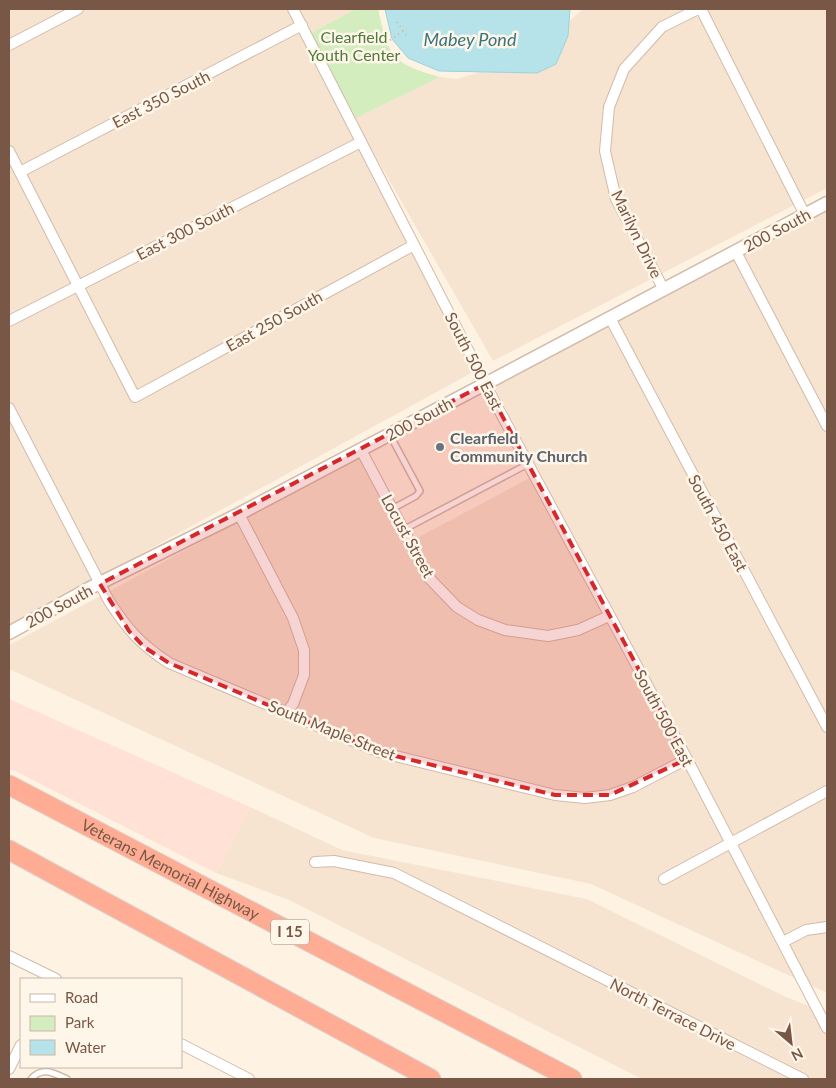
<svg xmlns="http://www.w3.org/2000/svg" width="836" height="1088" font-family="Lato,sans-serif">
<rect width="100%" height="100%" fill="#fef3e2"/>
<!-- residential -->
<g fill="#f6e4d0">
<polygon points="9,9 287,9 475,371 9,626"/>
<polygon points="300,9 356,9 311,33"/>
<polygon points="583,9 827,9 827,188 493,361 354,119 440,77 457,79 530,57"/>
<polygon points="827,211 827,993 591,884 374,838 9,669 9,645 359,457 406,544 539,473 494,387"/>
<polygon points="250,807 342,850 587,899 786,997 827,1013 827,1079 642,1079 289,900 216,873"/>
</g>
<!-- commercial -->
<polygon fill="#ffe1d5" points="9,699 250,807 216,873 9,768"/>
<!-- green -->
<path fill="#d3edbf" d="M356,9H378C389,57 391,63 440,77L354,119L311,33Z"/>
<!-- water -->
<polygon fill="#b5e3e9" stroke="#9ad3dc" points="385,9 570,9 568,36 556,64 537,73 439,71 408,58 392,39"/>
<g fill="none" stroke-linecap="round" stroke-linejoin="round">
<defs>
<g id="service">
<polyline points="390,435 420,491 416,496 392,509"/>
<polyline points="403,530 528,464"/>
<path d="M31,1079C42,1066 54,1073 67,1079"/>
</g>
<g id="minor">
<polyline points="293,9 491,395 687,759 827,1028"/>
<polyline points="701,9 805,215"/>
<polyline points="9,45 78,9"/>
<polyline points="9,151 135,397 414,245"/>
<polyline points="20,172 302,25"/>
<polyline points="736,252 827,426"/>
<polyline points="664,290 616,199 605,151 609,107 624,69 662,27 698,9"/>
<polyline points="610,318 827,727"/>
<polyline points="9,321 361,142"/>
<path d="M9,408L109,601C128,630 140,644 169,663L379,752L555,795L585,798L610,795L633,787L687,759"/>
<polyline points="361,450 429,578 457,607 478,620 505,630 548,636 578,630 609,616"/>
<polyline points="239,514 293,618 304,650 304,675 293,704 286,713"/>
<polyline points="315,862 334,861 394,873 803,1079"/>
<polyline points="664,879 827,791"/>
<polyline points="783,942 806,930 827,927"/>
<polyline points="9,956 56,979"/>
<polyline points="181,1044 249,1079"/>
<polyline points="9,1069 21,1045"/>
</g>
<polyline id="tertiary" points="9,633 90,588 239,514 827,203"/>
<g id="motorway">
<path id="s1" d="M9,785L572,1079"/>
<polyline points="9,850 431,1079"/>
</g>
</defs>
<!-- service casing -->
<use href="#service" stroke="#d2bbaa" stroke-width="8"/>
<!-- minor casing -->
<use href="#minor" stroke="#d2bbaa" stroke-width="12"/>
<!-- tertiary casing -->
<use href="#tertiary" stroke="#d2bbaa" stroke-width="15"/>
<!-- motorway casing -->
<use href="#motorway" stroke="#dcd3cf" stroke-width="21"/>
<!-- path -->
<g stroke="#dbb29a" stroke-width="2" stroke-dasharray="1 4" stroke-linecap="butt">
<polyline points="397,22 408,38"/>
<polyline points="386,43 403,31"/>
</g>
<!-- service -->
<use href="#service" stroke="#fff" stroke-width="5"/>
<!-- minor -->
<use href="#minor" stroke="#fff" stroke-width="10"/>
<!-- tertiary -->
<use href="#tertiary" stroke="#fff" stroke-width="12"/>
<!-- motorway -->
<use href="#motorway" stroke="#fead94" stroke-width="19"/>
</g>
<!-- marked area -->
<path fill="#d62828" fill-opacity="0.2" stroke="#d62828" stroke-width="4" stroke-dasharray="10 6" stroke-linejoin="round" d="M485,384L687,759L610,795H555L379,752L169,663L144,647L129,631L100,584Z"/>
<!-- markers -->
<circle fill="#6b7280" stroke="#fff6ea" stroke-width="2" cx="440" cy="447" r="5"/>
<g text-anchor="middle" stroke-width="5" stroke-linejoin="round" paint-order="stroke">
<!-- shield labels -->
<rect fill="#fff6ea" stroke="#a08777" stroke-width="1" x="271" y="919.5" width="38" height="25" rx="4"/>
<g font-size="15" font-weight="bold" fill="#785746">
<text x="290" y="937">I 15</text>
</g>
<!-- park labels -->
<g font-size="16" fill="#4e7a3b" stroke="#fff6ea">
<text x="354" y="43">Clearfield<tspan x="354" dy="18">Youth Center</tspan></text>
</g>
<!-- street labels -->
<g font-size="16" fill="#785746" stroke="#fff6ea">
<text transform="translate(161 99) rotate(-27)" y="6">East 350 South</text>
<text transform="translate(777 230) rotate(-28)" y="6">200 South</text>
<text transform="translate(185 231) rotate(-27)" y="6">East 300 South</text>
<text transform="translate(637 234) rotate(64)" y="6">Marilyn Drive</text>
<text transform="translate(274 321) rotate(-29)" y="6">East 250 South</text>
<text transform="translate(474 361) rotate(63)" y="6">South 500 East</text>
<text transform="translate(419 419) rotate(-28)" y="6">200 South</text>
<text transform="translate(718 523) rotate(62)" y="6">South 450 East</text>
<text transform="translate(408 536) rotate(61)" y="6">Locust Street</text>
<text transform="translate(59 606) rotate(-28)" y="6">200 South</text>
<text transform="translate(664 718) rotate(62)" y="6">South 500 East</text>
<text transform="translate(332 730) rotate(22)" y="6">South Maple Street</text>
<text dy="6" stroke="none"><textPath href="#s1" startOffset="182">Veterans Memorial Highway</textPath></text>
<text transform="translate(673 1014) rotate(27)" y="6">North Terrace Drive</text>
</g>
<!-- worship labels -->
<g font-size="16" font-weight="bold" fill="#5b616d" stroke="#fff6ea" text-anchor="start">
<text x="450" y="444">Clearfield<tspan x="450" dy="18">Community Church</tspan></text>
</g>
<!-- water labels -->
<g font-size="18" font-style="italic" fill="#39757f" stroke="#fff6ea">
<text x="470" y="46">Mabey Pond</text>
</g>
</g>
<!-- border -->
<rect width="836" height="1088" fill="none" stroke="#785746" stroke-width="20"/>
<!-- legend -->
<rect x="20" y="978" width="162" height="90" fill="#fff6ea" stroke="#c9b6a8"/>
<rect x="30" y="994" width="25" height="8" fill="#ffffff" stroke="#c9b6a8"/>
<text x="65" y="1003" font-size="15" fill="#785746">Road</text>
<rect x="30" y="1016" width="25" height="15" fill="#d3edbf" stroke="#c9b6a8"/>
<text x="65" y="1028" font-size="15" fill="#785746">Park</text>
<rect x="30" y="1040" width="25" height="15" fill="#b5e3e9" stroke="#c9b6a8"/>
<text x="65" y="1053" font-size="15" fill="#785746">Water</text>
<!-- north arrow -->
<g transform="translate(791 1043) rotate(152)" stroke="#fff6ea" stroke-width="4" paint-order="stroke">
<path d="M0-4L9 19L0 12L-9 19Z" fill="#785746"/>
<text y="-8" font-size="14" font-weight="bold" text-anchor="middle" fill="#785746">N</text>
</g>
</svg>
